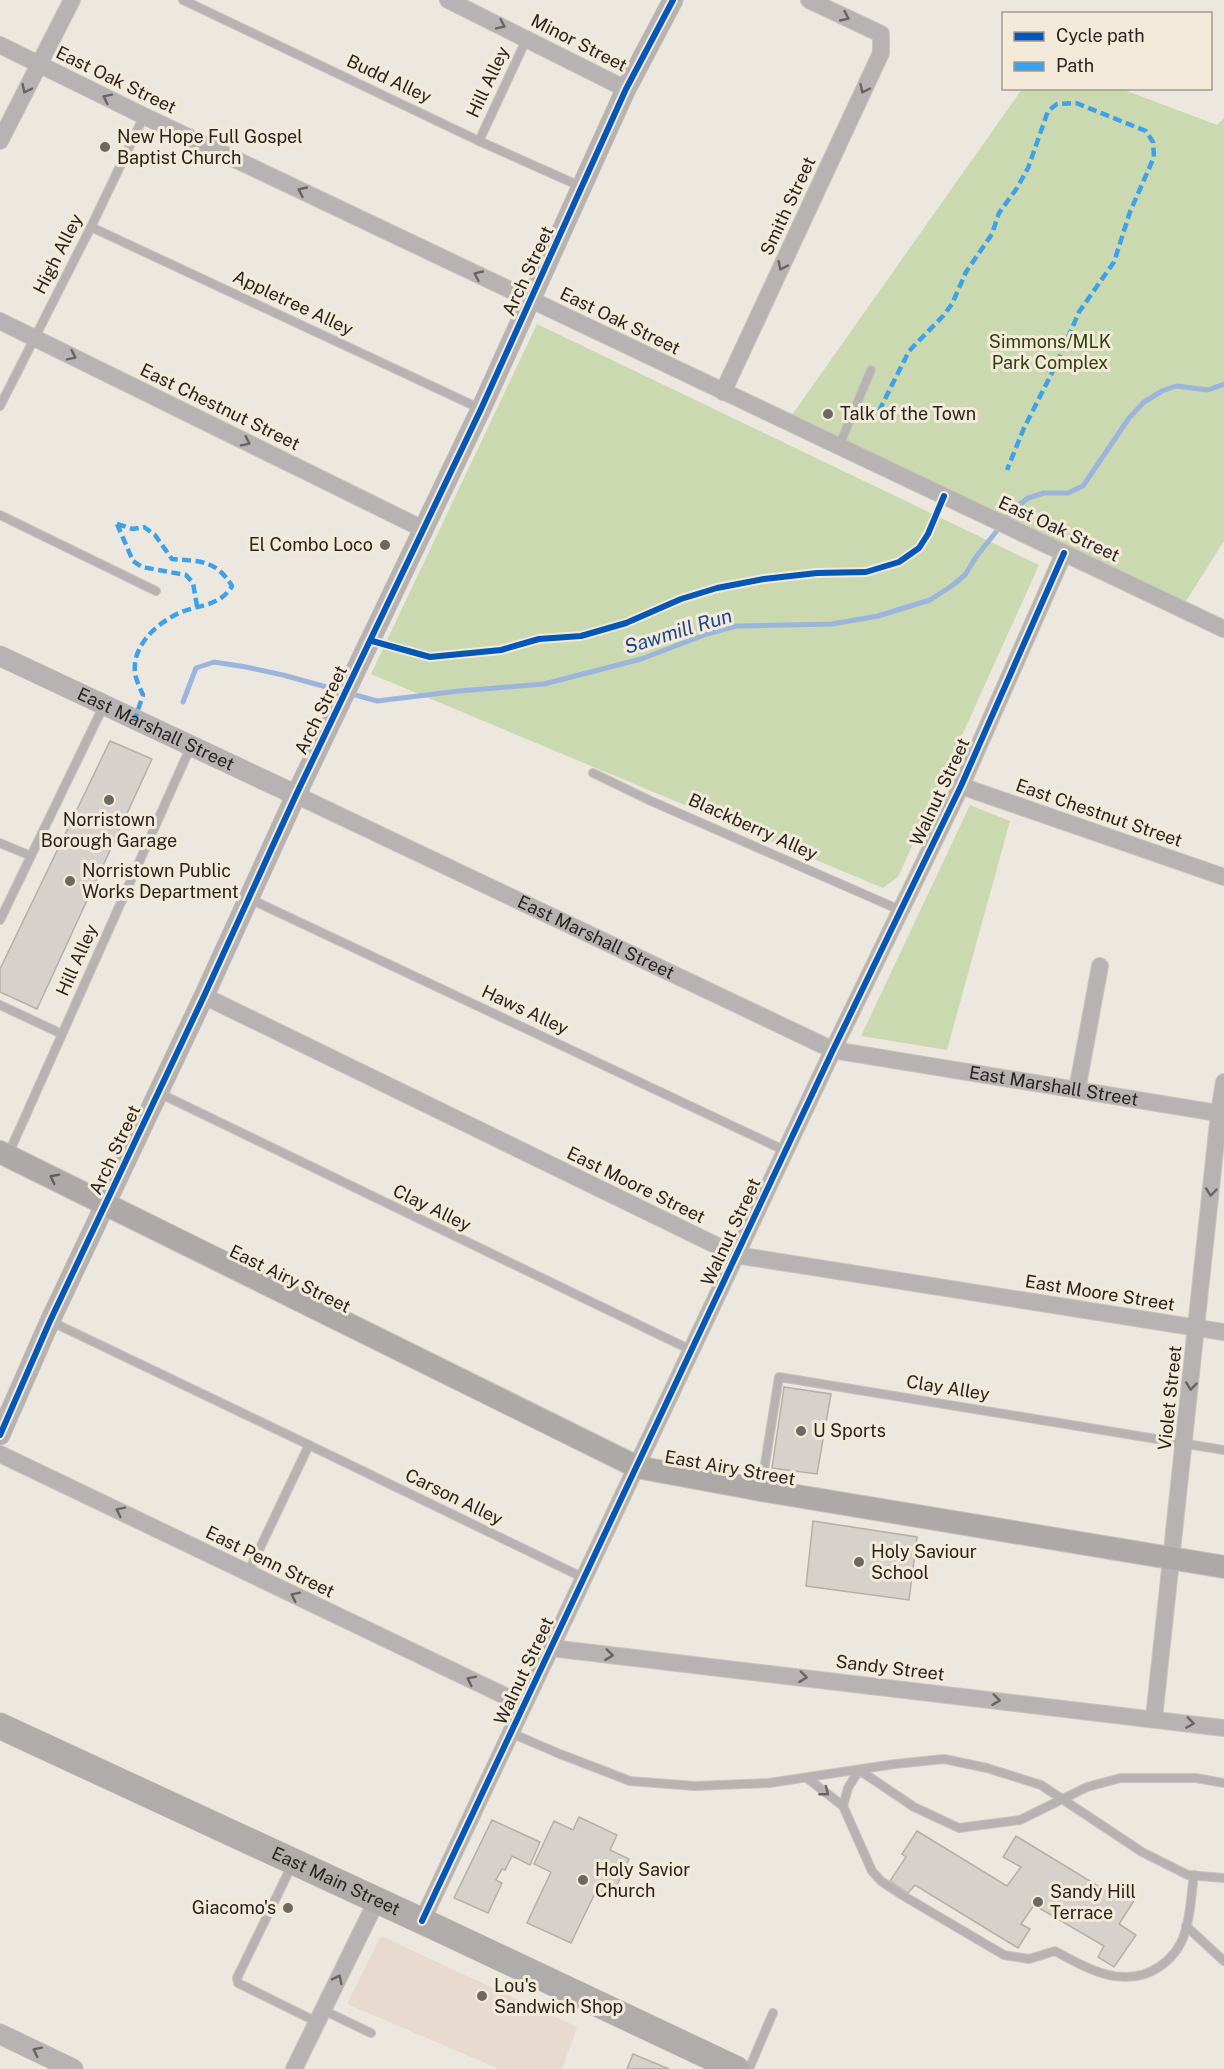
<svg xmlns="http://www.w3.org/2000/svg" width="1224" height="2069" font-family="'Public Sans',sans-serif">
<rect width="100%" height="100%" fill="#ede8df"/>
<!-- commercial -->
<polygon fill="#e8dacf" points="381,1936 577,2027 562,2069 499,2069 347,2004"/>
<!-- green -->
<g fill="#cbd9b1">
<polygon points="1022,89 1122,89 1217,125 1224,118 1224,541 1181,609 787,422"/>
<polygon points="537,324 1039,565 898,877 883,888 371,674"/>
<polygon points="970,805 1010,821 947,1050 861,1036"/>
</g>
<g fill="none" stroke-linecap="round" stroke-linejoin="round">
<!-- stream -->
<polyline stroke="#9cb5dc" stroke-width="5" points="183,702 196,668 214,662 246,667 283,675 377,701 459,691 544,684 641,659 707,634 736,626 832,624 878,616 930,600 953,585 965,575 976,557 1015,508 1028,498 1044,493 1068,493 1083,486 1129,418 1144,402 1162,391 1176,386 1208,390 1224,384"/>
</g>
<!-- building -->
<g fill="#d7d1cc" stroke="#b5afaa" stroke-width="1.5">
<polygon points="110,741 152,759 37,1009 0,992 0,969"/>
<polygon points="784,1387 831,1394 817,1474 772,1468"/>
<polygon points="813,1521 917,1537 909,1600 806,1586"/>
<polygon points="579,1817 617,1835 610,1850 629,1859 612,1896 597,1889 571,1943 527,1923 551,1872 534,1864 554,1821 573,1830"/>
<polygon points="492,1820 540,1842 530,1865 512,1856 505,1870 502,1869 496,1880 502,1883 488,1913 454,1898"/>
<polygon points="917,1831 1007,1886 1021,1867 1003,1857 1016,1836 1111,1894 1115,1887 1135,1899 1119,1924 1136,1935 1114,1967 1098,1957 1104,1946 1034,1905 1021,1924 1030,1929 1018,1948 915,1885 908,1893 890,1881 906,1857 902,1854"/>
<polygon points="633,2054 669,2069 627,2069"/>
</g>
<g fill="none" stroke-linecap="round" stroke-linejoin="round">
<defs>
<g id="service">
<polyline points="183,0 479,141 582,187"/>
<polyline points="479,141 527,38"/>
<polyline points="91,227 481,409"/>
<polyline points="0,406 91,227 144,116"/>
<polyline points="839,446 871,370"/>
<polyline points="0,515 156,591"/>
<polyline points="593,773 651,801 900,910"/>
<polyline points="0,843 31,856"/>
<polyline points="250,899 786,1151"/>
<polyline points="0,920 104,705"/>
<polyline points="0,1005 62,1034"/>
<polyline points="159,1093 693,1351"/>
<polyline points="8,1155 191,746"/>
<polyline points="50,1321 309,1445"/>
<polyline points="761,1489 779,1377 1224,1450"/>
<polyline points="248,1573 309,1445 584,1578"/>
<polyline points="511,1733 560,1754 630,1781 694,1786 769,1783 895,1764 944,1759 987,1768 1041,1785 1142,1852 1188,1875 1224,1878"/>
<path d="M807,1778L843,1806L872,1871L881,1881L902,1895L1004,1955L1029,1959L1055,1951C1087,1969 1125,1990 1159,1967C1170,1960 1180,1948 1184,1935C1191,1917 1191,1894 1194,1875"/>
<polyline points="843,1806 848,1788 859,1770 914,1807 959,1828 1020,1820 1087,1787 1121,1778 1196,1778 1224,1783"/>
<polyline points="292,1865 237,1978 238,1983 317,2022"/>
<polyline points="1186,1926 1224,1961"/>
<polyline points="323,2010 371,2033"/>
<polyline points="749,2069 773,2013"/>
</g>
<g id="minor">
<polyline points="448,0 626,89"/>
<polyline points="0,45 144,116 1224,629"/>
<polyline points="0,141 72,0"/>
<polyline points="0,321 423,529"/>
<polyline points="723,392 881,53 881,34 809,0"/>
<polyline points="961,786 1224,877"/>
<path id="s1" d="M296,795L833,1050L1224,1114"/>
<polyline points="204,996 736,1255 1224,1332"/>
<polyline points="1077,1090 1100,966"/>
<polyline points="0,1454 524,1705"/>
<polyline points="551,1648 1224,1728"/>
<polyline points="1154,1718 1219,1113 1224,1082"/>
<polyline points="422,1921 833,1050 961,786 1064,553"/>
<polyline points="294,2069 377,1900"/>
</g>
<g id="tertiary">
<path id="s2" d="M0,656L296,795"/>
<polyline points="0,1435 50,1321 204,996 296,795 481,409 626,89 673,0"/>
<polyline points="0,2034 73,2069"/>
</g>
<polyline id="secondary" points="0,1152 637,1467 761,1490 1224,1567"/>
<g id="primary">
<path id="s3" d="M0,1726L437,1928L736,2069"/>
</g>
</defs>
<!-- service casing -->
<use href="#service" stroke="#c9c4bd" stroke-width="10"/>
<!-- minor casing -->
<use href="#minor" stroke="#c9c4bd" stroke-width="18"/>
<!-- tertiary casing -->
<use href="#tertiary" stroke="#c9c4bd" stroke-width="21"/>
<!-- secondary casing -->
<use href="#secondary" stroke="#c9c4bd" stroke-width="24"/>
<!-- primary casing -->
<use href="#primary" stroke="#c9c4bd" stroke-width="27"/>
<!-- service -->
<use href="#service" stroke="#b7b3b2" stroke-width="8"/>
<!-- minor -->
<use href="#minor" stroke="#b7b3b2" stroke-width="16"/>
<!-- tertiary -->
<use href="#tertiary" stroke="#b7b3b2" stroke-width="20"/>
<!-- secondary -->
<use href="#secondary" stroke="#aca9a7" stroke-width="22"/>
<!-- primary -->
<use href="#primary" stroke="#b0aca9" stroke-width="26"/>
<!-- quiet -->
<g stroke="#3ea2ea" stroke-width="4.5" stroke-dasharray="9 4.5" stroke-linecap="butt">
<polyline points="879,411 909,351 943,316 952,304 966,272 992,234 999,213 1017,188 1028,168 1048,111 1057,104 1076,103 1146,131 1153,142 1154,157 1130,212 1114,262 1079,312 1056,365 1024,428 1007,470"/>
<path d="M117,524L133,529L144,527L155,535L172,559C200,561 216,560 232,586C219,608 196,604 175,615C154,626 132,647 135,673C136,680 140,688 143,695L135,719"/>
<polyline points="117,524 133,561 142,567 186,575 193,583 197,606"/>
</g>
<defs>
<g id="cycleway">
<polyline points="372,641 430,657 501,650 539,639 581,636 626,623 681,599 717,588 764,579 817,573 866,572 899,562 919,548 928,534 944,496"/>
<polyline points="0,1435 50,1321 204,996 296,795 481,409 626,89 673,0"/>
<polyline points="422,1921 833,1050 961,786 1064,553"/>
</g>
</defs>
<!-- cycleway casing -->
<use href="#cycleway" stroke="#f3ead9" stroke-width="10"/>
<!-- cycleway -->
<use href="#cycleway" stroke="#0057b8" stroke-width="6"/>
</g>
<!-- one-way arrows -->
<defs><path id="oneway-chevron" d="M-2-3.5L2.5 0L-2 3.5" fill="none" stroke-width="1.6" stroke-linecap="round" stroke-linejoin="round" transform="scale(1.5)"/></defs>
<g stroke="#686461">
<use href="#oneway-chevron" transform="translate(845 17) rotate(25)"/>
<use href="#oneway-chevron" transform="translate(501 25) rotate(26)"/>
<use href="#oneway-chevron" transform="translate(26 89) rotate(116)"/>
<use href="#oneway-chevron" transform="translate(864 89) rotate(115)"/>
<use href="#oneway-chevron" transform="translate(107 98) rotate(-154)"/>
<use href="#oneway-chevron" transform="translate(302 191) rotate(-155)"/>
<use href="#oneway-chevron" transform="translate(782 266) rotate(115)"/>
<use href="#oneway-chevron" transform="translate(478 275) rotate(-155)"/>
<use href="#oneway-chevron" transform="translate(72 356) rotate(26)"/>
<use href="#oneway-chevron" transform="translate(246 442) rotate(26)"/>
<use href="#oneway-chevron" transform="translate(1211 1192) rotate(96)"/>
<use href="#oneway-chevron" transform="translate(1191 1386) rotate(96)"/>
<use href="#oneway-chevron" transform="translate(120 1511) rotate(-154)"/>
<use href="#oneway-chevron" transform="translate(295 1596) rotate(-154)"/>
<use href="#oneway-chevron" transform="translate(609 1655) rotate(7)"/>
<use href="#oneway-chevron" transform="translate(803 1677) rotate(7)"/>
<use href="#oneway-chevron" transform="translate(471 1680) rotate(-154)"/>
<use href="#oneway-chevron" transform="translate(996 1700) rotate(7)"/>
<use href="#oneway-chevron" transform="translate(1190 1723) rotate(8)"/>
<use href="#oneway-chevron" transform="translate(825 1792) rotate(38)"/>
<use href="#oneway-chevron" transform="translate(338 1979) rotate(-64)"/>
<use href="#oneway-chevron" transform="translate(37 2051) rotate(-154)"/>
</g>
<use stroke="#63605c" href="#oneway-chevron" transform="translate(54 1178) rotate(-153)"/>
<!-- markers -->
<g fill="#6d6962" stroke="#f3ead9" stroke-width="2">
<circle cx="105" cy="147" r="6"/>
<circle cx="828" cy="414" r="6"/>
<circle cx="385" cy="545" r="6"/>
<circle cx="109" cy="800" r="6"/>
<circle cx="70" cy="881" r="6"/>
<circle cx="801" cy="1431" r="6"/>
<circle cx="859" cy="1562" r="6"/>
<circle cx="583" cy="1880" r="6"/>
<circle cx="1038" cy="1902" r="6"/>
<circle cx="288" cy="1908" r="6"/>
<circle cx="482" cy="1996" r="6"/>
</g>
<g text-anchor="middle" stroke-width="6" stroke-linejoin="round" paint-order="stroke">
<!-- street labels -->
<g font-size="18" fill="#28241e" stroke="#f3ead9">
<text transform="translate(579 43) rotate(27)" y="6">Minor Street</text>
<text transform="translate(389 79) rotate(25)" y="6">Budd Alley</text>
<text transform="translate(116 80) rotate(26)" y="6">East Oak Street</text>
<text transform="translate(488 82) rotate(-65)" y="6">Hill Alley</text>
<text transform="translate(788 206) rotate(-65)" y="6">Smith Street</text>
<text transform="translate(58 254) rotate(-63)" y="6">High Alley</text>
<text transform="translate(528 271) rotate(-65)" y="6">Arch Street</text>
<text transform="translate(293 303) rotate(25)" y="6">Appletree Alley</text>
<text transform="translate(620 321) rotate(26)" y="6">East Oak Street</text>
<text transform="translate(220 407) rotate(26)" y="6">East Chestnut Street</text>
<text transform="translate(1059 529) rotate(25)" y="6">East Oak Street</text>
<text transform="translate(321 710) rotate(-64)" y="6">Arch Street</text>
<text dy="6" stroke="none"><textPath href="#s2" startOffset="172">East Marshall Street</textPath></text>
<text transform="translate(940 792) rotate(-65)" y="6">Walnut Street</text>
<text transform="translate(1099 813) rotate(19)" y="6">East Chestnut Street</text>
<text transform="translate(753 827) rotate(24)" y="6">Blackberry Alley</text>
<text dy="6" stroke="none"><textPath href="#s1" startOffset="332">East Marshall Street</textPath></text>
<text transform="translate(77 960) rotate(-66)" y="6">Hill Alley</text>
<text transform="translate(525 1010) rotate(25)" y="6">Haws Alley</text>
<text dy="6" stroke="none"><textPath href="#s1" startOffset="818">East Marshall Street</textPath></text>
<text transform="translate(115 1150) rotate(-65)" y="6">Arch Street</text>
<text transform="translate(636 1185) rotate(26)" y="6">East Moore Street</text>
<text transform="translate(432 1208) rotate(26)" y="6">Clay Alley</text>
<text transform="translate(731 1232) rotate(-65)" y="6">Walnut Street</text>
<text transform="translate(290 1279) rotate(26)" y="6">East Airy Street</text>
<text transform="translate(1100 1293) rotate(9)" y="6">East Moore Street</text>
<text transform="translate(948 1388) rotate(9)" y="6">Clay Alley</text>
<text transform="translate(1170 1398) rotate(-84)" y="6">Violet Street</text>
<text transform="translate(730 1468) rotate(10)" y="6">East Airy Street</text>
<text transform="translate(454 1497) rotate(26)" y="6">Carson Alley</text>
<text transform="translate(270 1562) rotate(26)" y="6">East Penn Street</text>
<text transform="translate(890 1668) rotate(7)" y="6">Sandy Street</text>
<text transform="translate(524 1671) rotate(-65)" y="6">Walnut Street</text>
<text dy="6" stroke="none"><textPath href="#s3" startOffset="370">East Main Street</textPath></text>
</g>
<!-- poi labels -->
<g font-size="18" fill="#28241e" stroke="#f3ead9" text-anchor="start">
<text x="117" y="143">New Hope Full Gospel<tspan x="117" dy="21">Baptist Church</tspan></text>
<text x="840" y="420">Talk of the Town</text>
<text x="373" y="551" text-anchor="end">El Combo Loco</text>
<text x="109" y="826" text-anchor="middle">Norristown<tspan x="109" dy="21">Borough Garage</tspan></text>
<text x="82" y="877">Norristown Public<tspan x="82" dy="21">Works Department</tspan></text>
<text x="813" y="1437">U Sports</text>
<text x="871" y="1558">Holy Saviour<tspan x="871" dy="21">School</tspan></text>
<text x="595" y="1876">Holy Savior<tspan x="595" dy="21">Church</tspan></text>
<text x="1050" y="1898">Sandy Hill<tspan x="1050" dy="21">Terrace</tspan></text>
<text x="276" y="1914" text-anchor="end">Giacomo's</text>
<text x="494" y="1992">Lou's<tspan x="494" dy="21">Sandwich Shop</tspan></text>
</g>
<!-- park labels -->
<g font-size="18" fill="#2f410f" stroke="#f3ead9">
<text x="1050" y="348">Simmons/MLK<tspan x="1050" dy="21">Park Complex</tspan></text>
</g>
<!-- water labels -->
<g font-size="20" font-style="italic" fill="#1b488f" stroke="#f3ead9">
<text transform="translate(678 631) rotate(-17)" y="7">Sawmill Run</text>
</g>
</g>
<!-- legend -->
<rect x="1002" y="12" width="210" height="78" fill="#f3ead9" stroke="#a29b8e" stroke-width="1.5"/>
<rect x="1014" y="32" width="30" height="9" fill="#0057b8" stroke="#a29b8e" stroke-width="1.5"/>
<text x="1056" y="42" font-size="18" fill="#28241e">Cycle path</text>
<rect x="1014" y="62" width="30" height="9" fill="#3ea2ea" stroke="#a29b8e" stroke-width="1.5"/>
<text x="1056" y="72" font-size="18" fill="#28241e">Path</text>
</svg>
